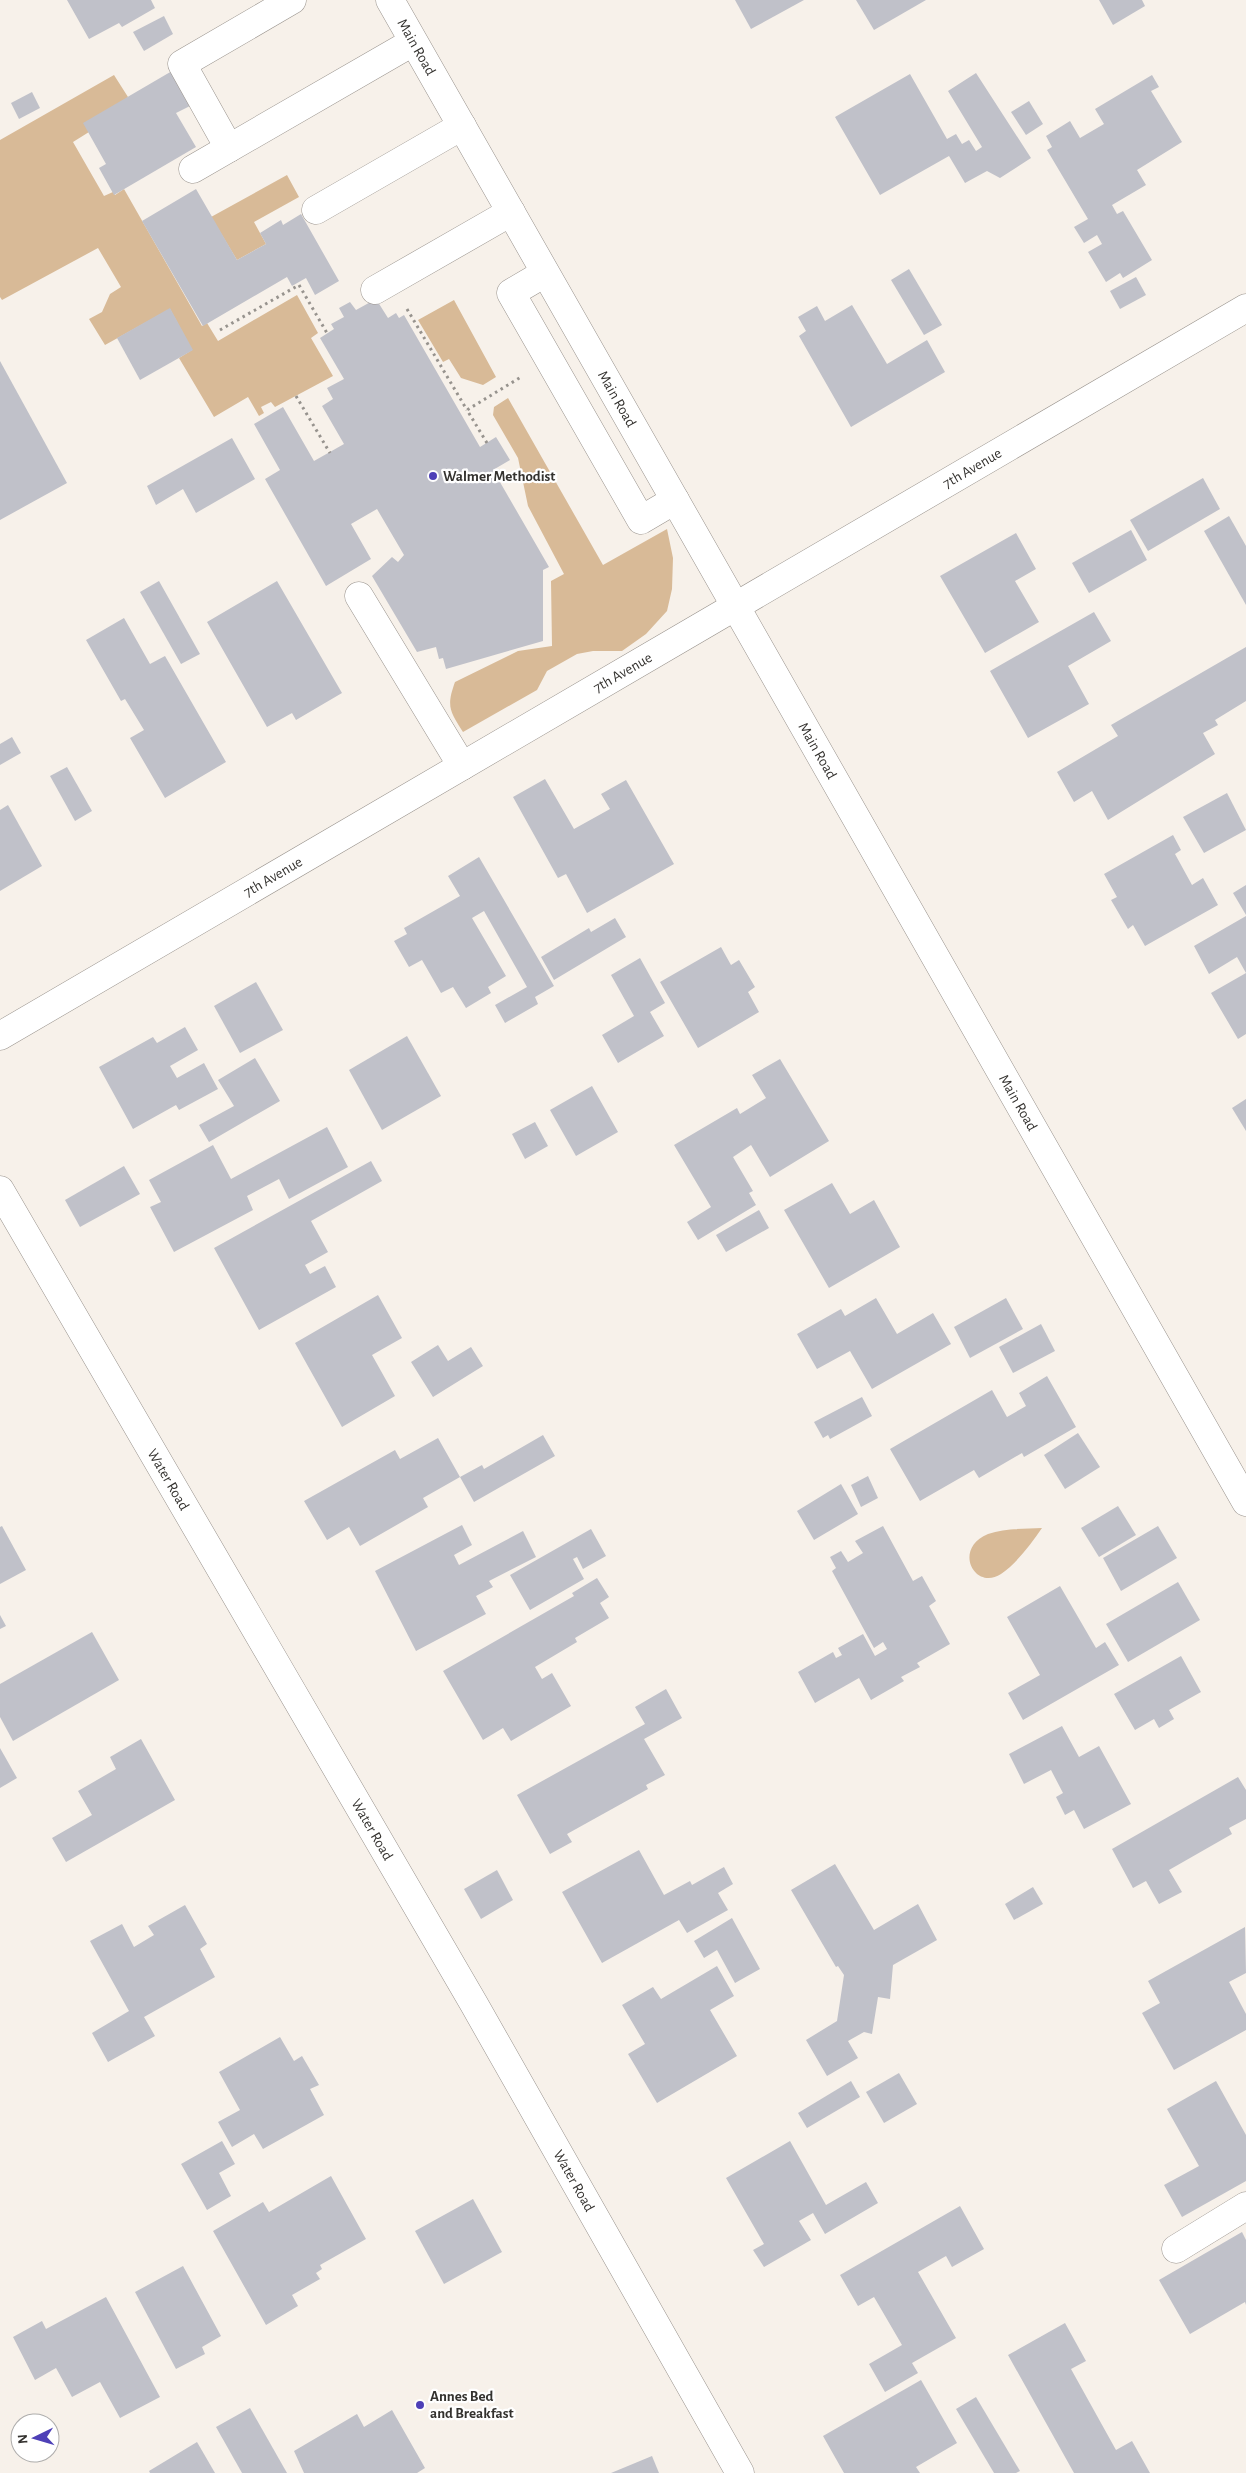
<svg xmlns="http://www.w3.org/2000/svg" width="1246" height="2473" font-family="'Alegreya Sans',sans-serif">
<rect width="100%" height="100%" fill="#f7f1ea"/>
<!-- green -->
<g fill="#d8ba97">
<polygon points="114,75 128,97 89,132 73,142 104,196 113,192 115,195 124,189 202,326 207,323 218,341 297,295 318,333 311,338 333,376 275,407 271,402 261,407 264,413 259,416 248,397 214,417 179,358 192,350 170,309 105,345 89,319 102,312 110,294 121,287 98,248 2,300 0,297 0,140"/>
<polygon points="287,175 299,197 254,222 266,244 237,260 211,217"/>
<polygon points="454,300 496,377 483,385 461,378 449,359 443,362 418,320"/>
<path d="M508,398L603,565L667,529L673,558L672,589L667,611L646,634L622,651H593L577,654L547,671L537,690L463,732C450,711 446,707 455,682L518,651L552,646L551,581L564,574L528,506L518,458L493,415L494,407Z"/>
<path d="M1042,1528C1031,1544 1017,1563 1001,1574C975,1591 952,1549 988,1534C1005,1528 1025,1529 1042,1528Z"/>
</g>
<!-- building -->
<g fill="#c0c1c9">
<polygon points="67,0 151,0 155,8 122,27 119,23 89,39"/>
<polygon points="735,0 804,0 751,29"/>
<polygon points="856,0 926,0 874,30"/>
<polygon points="1099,0 1142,0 1145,6 1113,25"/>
<polygon points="164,16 173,34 144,51 133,32"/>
<polygon points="172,71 192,105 176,113 196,147 114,195 99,168 106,164 83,123"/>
<polygon points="976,73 1031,158 1000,178 987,171 965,183 949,156 880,195 835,117 910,74 947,139 956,134 962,144 969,140 976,151 982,147 948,91"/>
<polygon points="1152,75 1159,87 1151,91 1182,142 1137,170 1146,185 1112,205 1117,214 1123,211 1152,260 1123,278 1120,273 1106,282 1088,252 1102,244 1097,235 1084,243 1074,227 1088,219 1047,150 1052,147 1046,136 1070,121 1080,138 1104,124 1095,109"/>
<polygon points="32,92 40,108 19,119 11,103"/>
<polygon points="1029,101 1043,124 1026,135 1011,112"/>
<polygon points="196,189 237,260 266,244 260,233 281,220 283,225 301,214 339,281 315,295 306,278 292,286 287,277 203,326 142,221"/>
<polygon points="909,269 942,325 924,335 891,280"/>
<polygon points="1136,277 1146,295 1120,309 1110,291"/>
<polygon points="376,299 388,318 396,313 399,318 404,315 480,447 496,437 510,460 493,470 549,567 543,570 543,641 446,669 443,658 439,659 436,647 417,652 372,576 392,557 398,562 404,555 377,509 351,524 371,559 326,586 265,479 280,470 254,424 283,407 314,461 344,444 322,406 333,399 327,388 344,379 320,338 334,329 331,324 344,317 339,308 350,302 356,310"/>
<polygon points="852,305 887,364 927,340 945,372 851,427 799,336 806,331 798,317 817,306 825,321"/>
<polygon points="170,308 193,350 140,380 117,338"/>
<polygon points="0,361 67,483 0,520"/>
<polygon points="232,438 255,479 196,513 183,489 156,505 147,486"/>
<polygon points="1203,478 1220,509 1148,551 1130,520"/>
<polygon points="1229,516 1246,546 1246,605 1204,531"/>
<polygon points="1131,530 1147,560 1089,593 1072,563"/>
<polygon points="1016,533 1036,569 1015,581 1039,622 985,653 940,576"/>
<polygon points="159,581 200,654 181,664 140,592"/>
<polygon points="277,581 342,693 296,720 292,713 267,727 207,622"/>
<polygon points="1094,612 1111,641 1068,666 1089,704 1028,738 990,671"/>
<polygon points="124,618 150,664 165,656 226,762 165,798 130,738 144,730 125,699 121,701 86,640"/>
<polygon points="1246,647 1246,701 1215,720 1218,725 1203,733 1215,754 1108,820 1092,791 1074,802 1057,772 1118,736 1111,725"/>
<polygon points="12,737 21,753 0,765 0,744"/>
<polygon points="67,767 92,811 75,821 50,776"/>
<polygon points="545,779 574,829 610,809 601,794 626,780 674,864 587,913 566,874 558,878 513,797"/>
<polygon points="1227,793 1246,830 1204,853 1183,817"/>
<polygon points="8,805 42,866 0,891 0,810"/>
<polygon points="1173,835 1181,850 1175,854 1192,885 1203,878 1218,905 1145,946 1133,925 1128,929 1111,900 1117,897 1104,874"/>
<polygon points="479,857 554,986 535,997 538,1004 505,1023 495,1005 527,987 484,911 472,918 506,976 488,987 491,993 466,1008 453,987 441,993 422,960 409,967 394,941 407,934 404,928 460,896 448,876"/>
<polygon points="1246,885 1246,915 1233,893"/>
<polygon points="1246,916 1246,1034 1238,1039 1211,993 1246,973 1237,957 1209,974 1194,946"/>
<polygon points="615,918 626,937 554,980 541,957 589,928 591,932"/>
<polygon points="721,947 731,965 739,960 755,987 748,992 759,1012 698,1048 660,982"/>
<polygon points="640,958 665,1003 650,1012 664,1036 618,1063 602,1035 634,1016 611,975"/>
<polygon points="256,982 283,1030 240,1053 214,1006"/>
<polygon points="185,1027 198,1050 170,1066 177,1078 204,1063 218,1089 179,1110 176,1105 133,1129 99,1067 153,1037 157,1043"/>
<polygon points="407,1036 441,1096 382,1130 349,1070"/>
<polygon points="255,1058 280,1101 209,1142 199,1125 234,1106 218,1080"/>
<polygon points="780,1059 829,1141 770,1177 751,1145 733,1157 753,1191 749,1193 756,1205 698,1240 687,1222 711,1207 674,1145 737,1108 740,1114 766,1098 752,1075"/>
<polygon points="592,1086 618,1132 576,1156 550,1110"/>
<polygon points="1246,1099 1246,1131 1232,1108"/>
<polygon points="535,1122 548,1146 525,1159 512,1134"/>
<polygon points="327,1127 348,1167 289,1199 279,1179 247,1196 253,1210 174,1252 150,1207 161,1202 149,1180 213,1145 231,1179"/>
<polygon points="371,1161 382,1181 311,1221 328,1252 305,1265 310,1274 325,1266 336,1287 259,1330 214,1248"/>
<polygon points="124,1166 140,1194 80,1227 65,1200"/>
<polygon points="832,1183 850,1214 874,1200 900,1247 829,1288 784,1210"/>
<polygon points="759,1210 769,1228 726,1252 716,1235"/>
<polygon points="378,1295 402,1338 372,1355 395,1396 342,1427 295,1343"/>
<polygon points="876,1298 897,1334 933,1313 951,1344 872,1389 850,1351 817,1369 797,1334 841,1309 845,1316"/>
<polygon points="1006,1298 1023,1329 970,1358 954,1327"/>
<polygon points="1041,1324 1055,1351 1013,1373 999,1347"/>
<polygon points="438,1345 448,1361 471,1347 483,1366 433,1397 411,1362"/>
<polygon points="1047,1376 1076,1427 1024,1457 1022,1453 979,1478 974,1470 920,1501 890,1449 992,1390 1007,1417 1026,1406 1019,1393"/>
<polygon points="862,1397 872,1416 830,1439 828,1435 823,1438 814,1422"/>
<polygon points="1078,1433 1100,1467 1065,1489 1044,1455"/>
<polygon points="543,1435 555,1456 474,1502 460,1477 423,1498 428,1507 360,1546 349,1527 327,1540 304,1501 395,1450 400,1459 438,1438 460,1477 482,1465 484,1469"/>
<polygon points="868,1476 878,1498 861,1507 851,1485"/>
<polygon points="841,1484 858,1514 814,1540 797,1511"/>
<polygon points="1118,1506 1136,1535 1099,1557 1081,1528"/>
<polygon points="462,1525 472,1545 454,1555 459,1565 523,1531 536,1557 489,1581 493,1587 476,1596 486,1614 416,1651 375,1571"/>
<polygon points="2,1526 26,1570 0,1584 0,1527"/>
<polygon points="883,1526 913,1581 922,1576 936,1601 929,1606 950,1644 917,1663 920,1667 901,1677 904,1681 871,1700 859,1678 815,1703 798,1672 833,1652 836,1658 842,1655 838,1648 863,1634 875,1656 887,1649 883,1642 874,1648 832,1571 836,1568 830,1557 841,1551 848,1562 863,1553 855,1541"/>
<polygon points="1158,1526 1177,1558 1121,1591 1103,1558"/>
<polygon points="591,1529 606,1556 583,1569 577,1557 573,1559 584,1579 530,1610 510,1575"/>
<polygon points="597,1578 609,1597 600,1603 609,1618 575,1638 577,1642 535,1667 542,1679 552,1673 571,1706 511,1741 503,1728 483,1740 443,1671 574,1596 572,1593"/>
<polygon points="1178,1582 1200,1620 1128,1662 1106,1624"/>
<polygon points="1060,1586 1096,1648 1105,1642 1119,1665 1023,1720 1008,1693 1040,1675 1007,1617"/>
<polygon points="0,1615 6,1626 0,1629"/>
<polygon points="92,1632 119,1680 13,1741 0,1717 0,1684"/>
<polygon points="1181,1656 1201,1692 1169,1710 1174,1719 1159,1728 1154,1719 1135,1730 1114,1694"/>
<polygon points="666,1689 682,1718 644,1739 665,1775 646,1785 648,1789 567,1834 572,1842 550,1854 517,1795 645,1724 635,1707"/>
<polygon points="1062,1726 1079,1757 1099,1746 1131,1804 1084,1829 1074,1810 1065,1815 1056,1797 1063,1793 1051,1770 1024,1784 1009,1754"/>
<polygon points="141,1739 175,1800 66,1862 52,1838 92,1815 78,1791 116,1769 110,1757"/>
<polygon points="0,1748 17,1778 0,1788"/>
<polygon points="1238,1777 1246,1790 1246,1819 1229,1828 1232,1834 1169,1870 1182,1892 1159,1904 1146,1881 1133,1888 1112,1849"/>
<polygon points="639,1850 664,1895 690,1881 692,1885 724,1867 733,1884 718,1893 728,1910 687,1933 679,1920 602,1963 562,1892"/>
<polygon points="835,1864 874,1930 918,1904 937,1940 893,1965 890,1999 878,1997 872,2034 864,2032 848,2041 858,2058 827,2076 806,2040 837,2021 844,1975 838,1966 836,1967 791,1890"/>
<polygon points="497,1870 513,1900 481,1919 464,1889"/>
<polygon points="1033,1887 1043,1904 1014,1920 1005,1904"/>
<polygon points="185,1905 207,1944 200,1949 215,1977 144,2017 155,2036 108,2062 92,2033 129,2011 90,1941 122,1924 134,1947 154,1935 148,1926"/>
<polygon points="732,1918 760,1969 735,1983 717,1950 704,1958 694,1941"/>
<polygon points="1245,1927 1246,1973 1229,1982 1246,2014 1246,2030 1174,2070 1142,2013 1160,2003 1148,1981"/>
<polygon points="717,1966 734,1996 710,2010 737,2056 657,2103 628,2054 645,2044 622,2005 653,1987 661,1999"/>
<polygon points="280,2037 294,2061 302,2056 319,2085 310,2089 324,2115 263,2149 254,2134 232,2147 218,2122 240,2110 219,2072"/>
<polygon points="899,2073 917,2104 884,2123 866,2092"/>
<polygon points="851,2081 860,2097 807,2128 798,2113"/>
<polygon points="1216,2081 1246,2135 1246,2181 1182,2217 1164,2185 1199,2166 1167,2109"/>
<polygon points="222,2141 235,2164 219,2173 231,2196 207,2210 181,2164"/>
<polygon points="790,2141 826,2205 866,2182 878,2203 825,2234 813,2213 799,2221 811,2240 764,2267 753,2250 764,2244 726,2178"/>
<polygon points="331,2176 366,2239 320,2265 322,2269 316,2273 320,2279 292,2295 298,2306 266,2325 213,2231 263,2202 269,2212"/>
<polygon points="473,2199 502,2252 444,2284 415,2231"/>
<polygon points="960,2206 984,2249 952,2267 946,2256 918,2272 956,2338 912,2363 918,2373 885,2392 869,2364 902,2345 874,2297 858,2306 840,2275"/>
<polygon points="1242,2232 1246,2240 1246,2305 1245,2302 1190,2334 1159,2280"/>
<polygon points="183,2266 221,2336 202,2347 205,2354 176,2369 135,2292"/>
<polygon points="106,2297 160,2397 120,2418 100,2382 72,2397 56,2368 35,2380 13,2337 42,2321 46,2329"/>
<polygon points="1065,2323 1086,2361 1071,2369 1116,2450 1132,2441 1150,2473 1074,2473 1008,2355"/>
<polygon points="921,2380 957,2443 916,2467 920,2473 844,2473 823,2436"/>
<polygon points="976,2397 1020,2471 1016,2473 994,2473 956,2409"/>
<polygon points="250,2408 287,2473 242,2473 216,2427"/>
<polygon points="392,2410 425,2468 417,2473 304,2473 294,2451 357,2414 364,2427"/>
<polygon points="197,2442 215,2473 150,2473 149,2471"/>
<polygon points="652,2456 659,2473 611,2473"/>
</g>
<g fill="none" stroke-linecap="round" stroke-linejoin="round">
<defs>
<g id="minor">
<path id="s1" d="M390,0L1246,1502"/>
<polyline points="229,148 182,64 292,0"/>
<polyline points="193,169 413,42"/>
<polyline points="316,210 462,126"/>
<polyline points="545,273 511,293 641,520 675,500"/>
<polyline points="375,290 511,212"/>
<polyline points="359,596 462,766"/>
<path id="s2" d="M0,1036L1246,308"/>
<path id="s3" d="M0,1190L474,2004L740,2473"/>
<polyline points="1176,2249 1246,2206"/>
</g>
</defs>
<!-- minor casing -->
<use href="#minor" stroke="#99938d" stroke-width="29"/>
<!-- path -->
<g stroke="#97938e" stroke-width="3" stroke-dasharray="2.5 4" stroke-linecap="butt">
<polyline points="407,309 467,410"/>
<polyline points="220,330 299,285 327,333"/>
<polyline points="296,396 330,453"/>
<polyline points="487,443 467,410 521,377"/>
</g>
<!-- minor -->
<use href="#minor" stroke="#fff" stroke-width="28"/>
</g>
<!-- markers -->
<g fill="#4e40b7" stroke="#fff" stroke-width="2">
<circle cx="433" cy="476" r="5"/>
<circle cx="420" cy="2405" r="5"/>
</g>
<g text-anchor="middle" stroke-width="4.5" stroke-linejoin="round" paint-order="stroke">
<!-- street labels -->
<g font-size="15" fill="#34322f" stroke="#fff">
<text dy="5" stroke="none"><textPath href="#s1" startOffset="54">Main Road</textPath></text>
<text dy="5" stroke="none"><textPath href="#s1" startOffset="459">Main Road</textPath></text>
<text dy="5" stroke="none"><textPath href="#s2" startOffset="1126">7th Avenue</textPath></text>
<text dy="5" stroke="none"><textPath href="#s2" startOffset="721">7th Avenue</textPath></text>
<text dy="5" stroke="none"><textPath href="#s1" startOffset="864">Main Road</textPath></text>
<text dy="5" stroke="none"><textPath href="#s2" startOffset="316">7th Avenue</textPath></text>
<text dy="5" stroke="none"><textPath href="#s1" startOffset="1269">Main Road</textPath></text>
<text dy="5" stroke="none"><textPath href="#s3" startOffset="335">Water Road</textPath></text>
<text dy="5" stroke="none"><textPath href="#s3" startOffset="740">Water Road</textPath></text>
<text dy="5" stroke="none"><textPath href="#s3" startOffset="1145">Water Road</textPath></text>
</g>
<!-- poi labels -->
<g font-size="15" font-weight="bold" fill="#34322f" stroke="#fff" text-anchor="start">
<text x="443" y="481">Walmer Methodist</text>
<text x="430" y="2401">Annes Bed<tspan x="430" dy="17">and Breakfast</tspan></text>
</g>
</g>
<!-- north arrow -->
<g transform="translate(35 2438) rotate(265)"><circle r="24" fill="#ffffff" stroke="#aeadac"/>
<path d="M0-4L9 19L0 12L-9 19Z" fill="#4e40b7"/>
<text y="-8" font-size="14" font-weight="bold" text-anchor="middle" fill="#34322f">N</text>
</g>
</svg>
